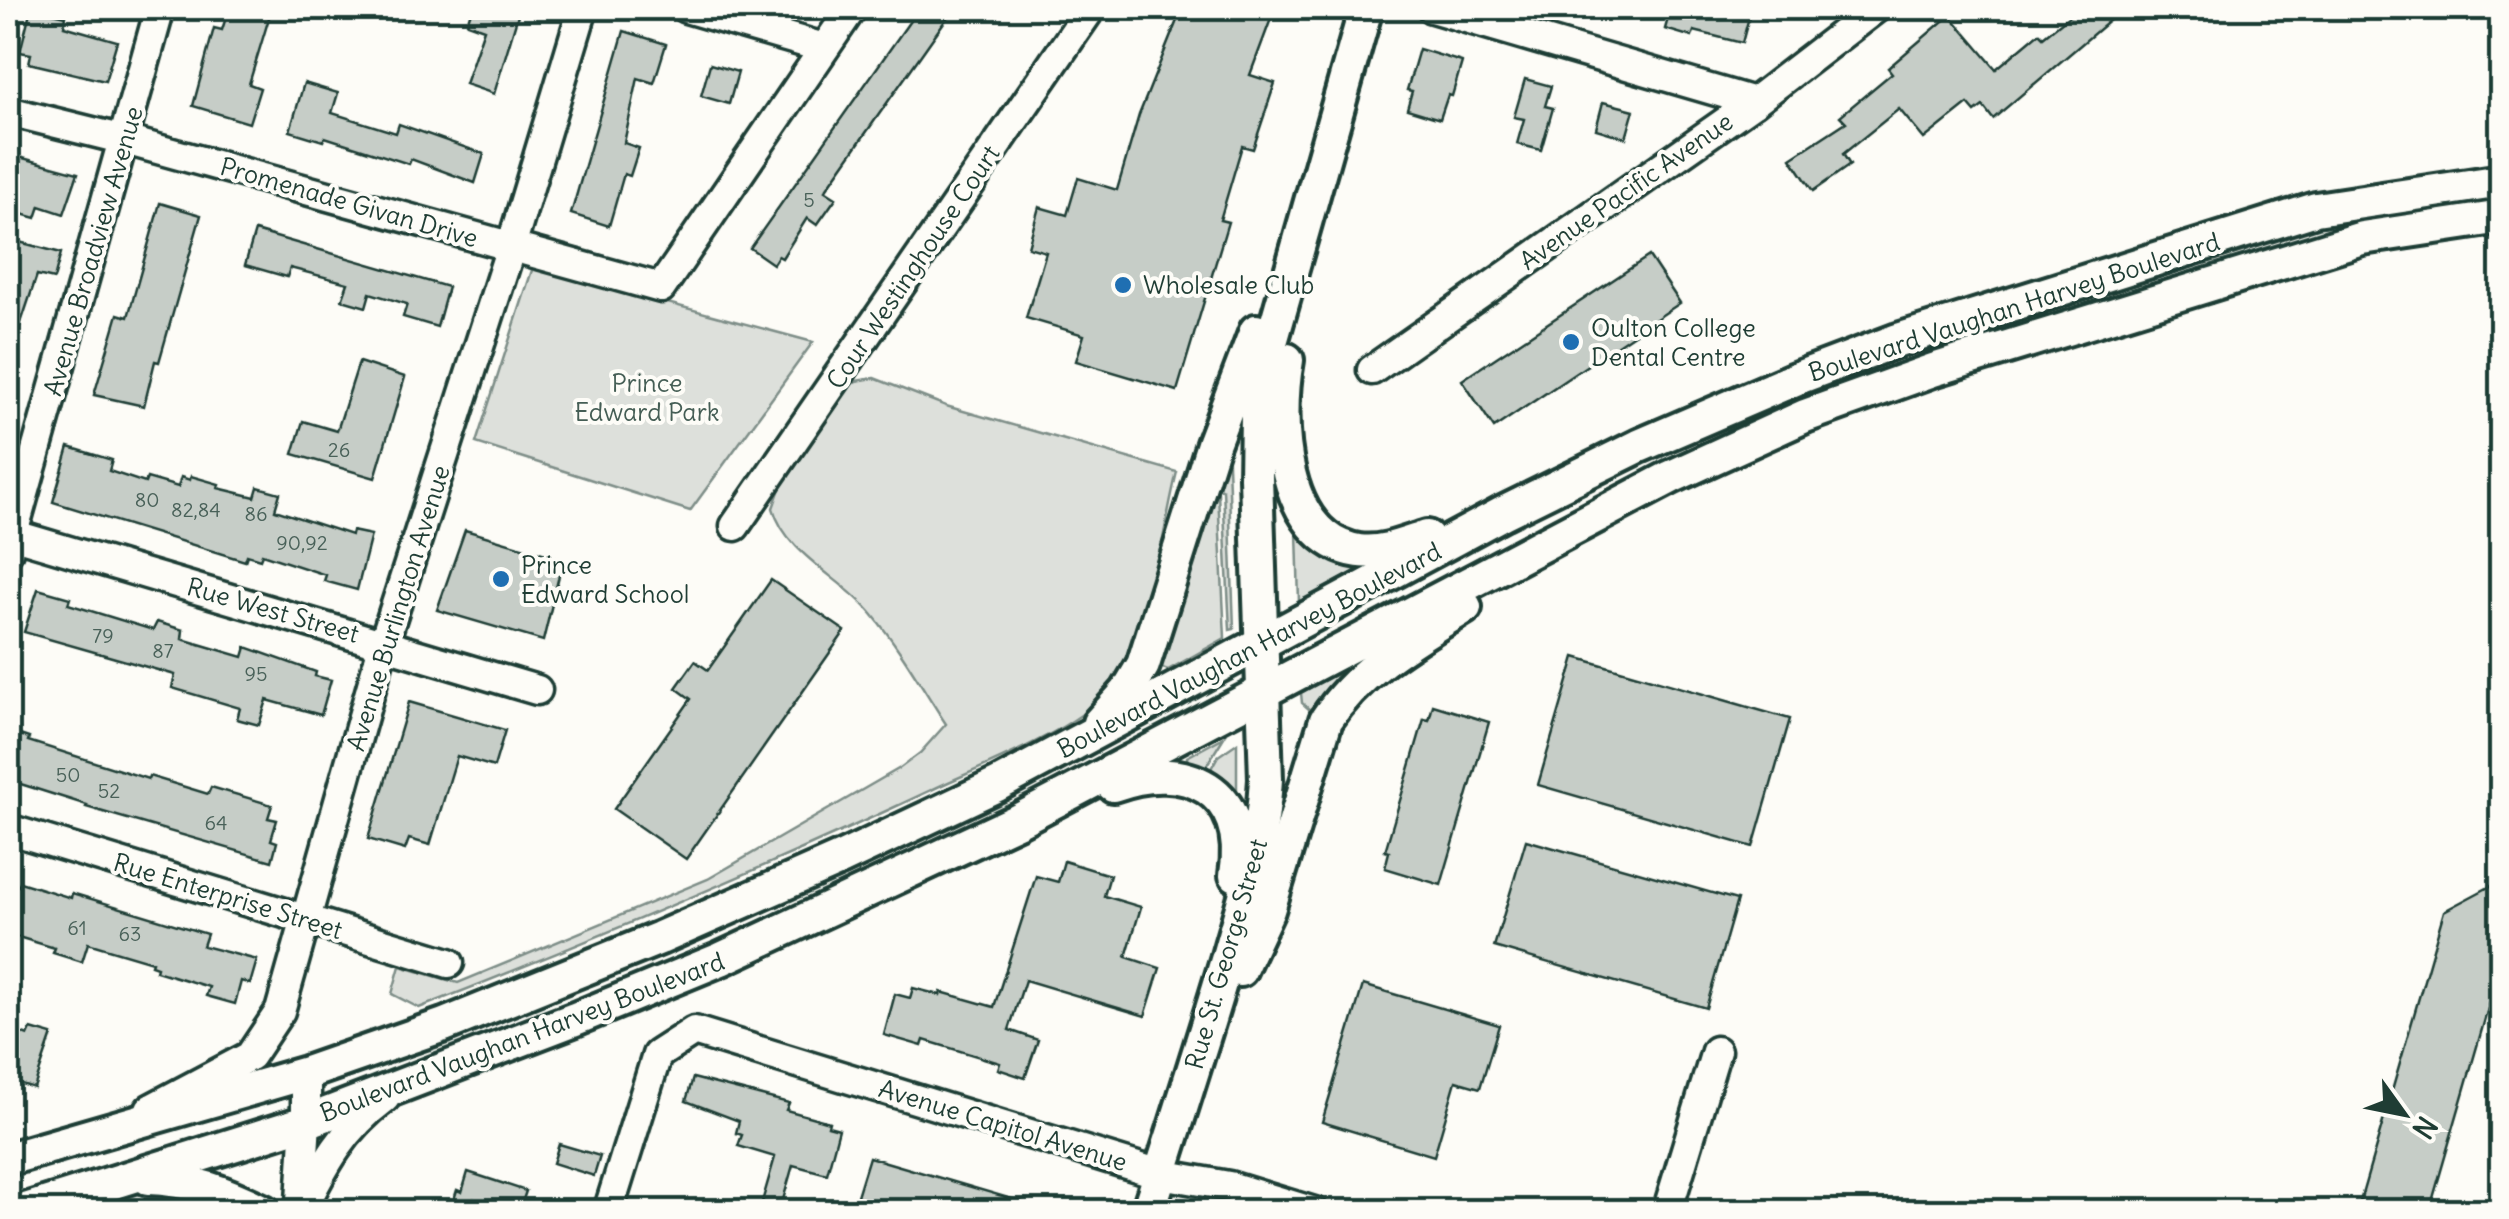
<svg xmlns="http://www.w3.org/2000/svg" width="2509" height="1219" font-family="Delius,sans-serif">
<rect width="100%" height="100%" fill="#fdfcf7"/>
<filter id="ink" filterUnits="userSpaceOnUse"><feTurbulence type="fractalNoise" baseFrequency=".01" numOctaves="2"/><feDisplacementMap in="SourceGraphic" scale="20" xChannelSelector="R" yChannelSelector="G"/><feConvolveMatrix kernelMatrix="1 2 1 2 8 2 1 2 1" color-interpolation-filters="sRGB"/></filter>
<g filter="url(#ink)">
<!-- green -->
<g fill="#dde0db" stroke="#7e8e88" stroke-width="2.5">
<polygon points="533,267 813,342 690,511 476,443"/>
<path d="M874,378L946,406L1177,472C1159,543 1154,634 1106,693C1076,729 986,765 942,785C770,866 596,939 419,1008L392,994L400,966L458,983L708,879L900,768L920,753L946,724C922,687 900,648 872,614C843,578 786,555 773,508L783,480L848,387L856,381Z"/>
<polygon points="1227,436 1234,629 1230,630 1223,490 1212,486"/>
<polygon points="1210,491 1218,493 1225,638 1168,670 1156,666"/>
<polygon points="1297,531 1327,556 1358,566 1357,570 1299,603"/>
<polygon points="1356,662 1358,665 1310,710 1302,703 1301,693"/>
<polygon points="1224,737 1203,771 1187,763 1187,757"/>
<polygon points="1237,743 1237,796 1208,774 1218,756"/>
</g>
<!-- building -->
<g fill="#c6cdc7" stroke="#1f3d34" stroke-width="2.5">
<polygon points="31,8 66,16 64,26 117,41 105,81 29,63 31,54 20,52"/>
<polygon points="229,8 272,8 249,84 260,88 249,123 193,106 214,28 222,30"/>
<polygon points="472,8 520,8 494,94 465,84 484,29 467,23"/>
<polygon points="919,8 954,8 825,191 836,198 817,225 807,218 782,258 778,256 773,264 750,248"/>
<polygon points="1182,8 1275,8 1250,75 1275,83 1253,149 1242,146 1220,220 1228,222 1177,391 1076,361 1084,335 1026,318 1046,252 1028,247 1039,207 1067,215 1078,178 1117,190 1139,115"/>
<polygon points="1671,8 1729,8 1750,13 1742,43 1694,31 1692,37 1665,29"/>
<polygon points="2079,8 2124,8 1993,119 1983,106 1975,112 1968,104 1924,139 1899,109 1843,154 1850,165 1813,191 1791,158 1846,122 1840,116 1892,73 1888,68 1950,15 1996,69 2039,33 2043,37"/>
<polygon points="624,31 666,44 654,83 638,78 624,143 639,148 630,176 624,174 609,226 571,214"/>
<polygon points="1419,49 1462,62 1452,96 1448,95 1440,119 1407,109 1412,91 1407,90"/>
<polygon points="710,64 738,72 729,104 701,96"/>
<polygon points="1525,79 1551,86 1545,106 1553,108 1541,150 1517,144 1524,119 1514,117"/>
<polygon points="304,83 338,93 332,113 396,133 399,124 484,154 475,183 411,159 409,164 325,137 323,141 290,131"/>
<polygon points="1603,102 1634,110 1626,138 1596,129"/>
<polygon points="8,154 78,173 64,214 40,206 36,218 8,210"/>
<polygon points="160,203 201,215 159,362 155,361 144,406 94,395 118,314 128,317"/>
<polygon points="255,231 448,287 437,327 403,317 407,304 370,293 366,307 342,300 348,283 290,268 287,277 245,265"/>
<polygon points="19,242 61,253 54,279 37,275 11,353 8,352 8,283"/>
<polygon points="1649,256 1680,303 1494,428 1462,380"/>
<polygon points="359,362 405,377 375,478 293,454 303,421 337,431"/>
<polygon points="69,447 112,460 109,471 145,483 147,478 178,487 181,477 190,480 191,476 219,484 218,488 255,497 258,487 280,493 275,510 351,535 352,531 371,535 357,590 324,581 326,575 262,554 260,559 247,555 245,561 53,502"/>
<polygon points="465,530 563,559 543,641 437,610"/>
<polygon points="771,580 845,631 686,859 614,809 691,699 676,688 695,661 708,670"/>
<polygon points="38,589 70,598 68,604 153,630 157,622 183,630 182,639 243,657 246,647 316,672 315,676 331,680 321,715 267,700 259,725 237,719 240,708 172,688 175,675 24,632"/>
<polygon points="1575,657 1790,719 1753,847 1538,785"/>
<polygon points="409,702 505,730 494,767 457,756 430,845 409,839 405,850 368,839"/>
<polygon points="1433,705 1489,722 1441,885 1385,868 1389,852 1385,851 1401,797 1424,719 1429,720"/>
<polygon points="8,731 29,738 28,741 148,779 149,776 208,794 211,787 272,805 268,818 277,820 271,840 277,842 272,861 86,807 87,805 8,780"/>
<polygon points="1526,840 1737,900 1706,1008 1494,947"/>
<polygon points="1064,861 1110,875 1104,896 1141,907 1126,957 1160,968 1145,1016 1025,980 1009,1030 1038,1040 1025,1078 998,1069 1000,1063 924,1040 922,1046 884,1035 895,994 910,998 913,988 940,995 941,992 994,1007 1036,876 1058,882"/>
<polygon points="2502,880 2502,992 2491,998 2429,1212 2357,1212 2444,911"/>
<polygon points="8,882 18,886 20,882 71,898 72,893 207,934 203,946 257,960 250,984 241,981 235,1004 206,996 209,987 156,971 157,967 151,965 152,962 88,943 82,962 53,953 55,948 8,934"/>
<polygon points="1363,985 1499,1025 1480,1088 1456,1081 1434,1156 1322,1122"/>
<polygon points="31,1029 52,1035 34,1088 8,1080 20,1033 28,1036"/>
<polygon points="693,1078 789,1103 786,1110 829,1122 828,1126 839,1129 827,1174 793,1165 781,1207 762,1202 775,1157 738,1146 742,1135 736,1133 739,1121 686,1101"/>
<polygon points="559,1144 600,1156 594,1176 553,1163"/>
<polygon points="869,1157 1036,1206 1035,1212 852,1212"/>
<polygon points="468,1172 526,1191 519,1212 474,1199 470,1212 450,1212 457,1190 462,1192"/>
</g>
<g fill="none" stroke-linecap="round" stroke-linejoin="round">
<defs>
<g id="minor">
<polyline points="686,8 824,48"/>
<polyline points="1432,8 1754,102"/>
<polyline points="8,111 125,140 661,288 852,8"/>
<polyline points="1372,370 1754,102 1876,8"/>
<polyline points="735,526 1091,8"/>
<polyline points="8,533 537,690"/>
<polyline points="8,551 160,8"/>
<polyline points="8,829 449,963"/>
<polyline points="150,1109 250,1056 280,1011 384,642 511,247 583,8"/>
<polyline points="301,1201 306,1122 306,1073"/>
<path d="M301,1212C324,1165 343,1129 385,1098"/>
<polyline points="608,1212 657,1055 694,1031 1160,1174 1229,1186 1314,1212"/>
<polyline points="1667,1212 1716,1051"/>
</g>
<g id="major">
<path d="M1287,360C1276,420 1280,539 1359,551C1382,554 1405,544 1427,537"/>
<polyline points="1099,723 1127,692 1143,665 1213,444 1256,331"/>
<path d="M1113,785C1186,758 1250,790 1236,875"/>
<path d="M1240,970L1268,910L1326,720C1360,668 1414,639 1465,607"/>
<polyline points="8,1159 306,1073 444,1025 660,938 842,858 997,785 1503,513 1639,446 1795,379 1898,340 2316,209 2502,181"/>
<path d="M148,1178C191,1179 226,1193 264,1212"/>
<polyline points="19,1212 306,1122 575,1019 721,959 1017,821 1671,477 1805,416 1933,370 2362,238 2502,217"/>
<path d="M1148,1212C1175,1128 1202,1044 1227,960C1244,900 1263,842 1266,779L1256,477L1257,415L1268,353L1366,8"/>
</g>
</defs>
<!-- minor casing -->
<use href="#minor" stroke="#1f3d34" stroke-width="35"/>
<!-- major casing -->
<use href="#major" stroke="#1f3d34" stroke-width="40"/>
<!-- minor -->
<use href="#minor" stroke="#fdfcf7" stroke-width="28"/>
<!-- major -->
<use href="#major" stroke="#fdfcf7" stroke-width="32"/>
</g>
</g>
<!-- markers -->
<g fill="#1f6fb2" stroke="#fdfcf7" stroke-width="4">
<circle cx="1123" cy="285" r="10"/>
<circle cx="1571" cy="342" r="10"/>
<circle cx="501" cy="579" r="10"/>
</g>
<g text-anchor="middle" stroke-width="8" stroke-linejoin="round" paint-order="stroke">
<!-- number labels -->
<g font-size="20" fill="#496159">
<text x="809" y="207">5</text>
<text x="339" y="457">26</text>
<text x="147" y="507">80</text>
<text x="196" y="517">82,84</text>
<text x="256" y="521">86</text>
<text x="302" y="550">90,92</text>
<text x="103" y="643">79</text>
<text x="163" y="658">87</text>
<text x="256" y="681">95</text>
<text x="68" y="782">50</text>
<text x="109" y="798">52</text>
<text x="216" y="830">64</text>
<text x="77" y="935">61</text>
<text x="130" y="941">63</text>
</g>
<!-- street labels -->
<g font-size="25" fill="#1f3d34" stroke="#fdfcf7">
<text transform="translate(1626 191) rotate(-35)" y="9">Avenue Pacific Avenue</text>
<text transform="translate(349 202) rotate(16)" y="9">Promenade Givan Drive</text>
<text transform="translate(93 251) rotate(-74)" y="9">Avenue Broadview Avenue</text>
<text transform="translate(913 267) rotate(-56)" y="9">Cour Westinghouse Court</text>
<text transform="translate(2014 307) rotate(-18)" y="9">Boulevard Vaughan Harvey Boulevard</text>
<text transform="translate(398 608) rotate(-73)" y="9">Avenue Burlington Avenue</text>
<text transform="translate(273 610) rotate(16)" y="9">Rue West Street</text>
<text transform="translate(1249 650) rotate(-28)" y="9">Boulevard Vaughan Harvey Boulevard</text>
<text transform="translate(228 896) rotate(17)" y="9">Rue Enterprise Street</text>
<text transform="translate(1226 954) rotate(-74)" y="9">Rue St. George Street</text>
<text transform="translate(522 1037) rotate(-21)" y="9">Boulevard Vaughan Harvey Boulevard</text>
<text transform="translate(1003 1125) rotate(17)" y="9">Avenue Capitol Avenue</text>
</g>
<!-- poi labels -->
<g font-size="25" fill="#1f3d34" stroke="#fdfcf7" text-anchor="start">
<text x="1143" y="294">Wholesale Club</text>
<text x="1591" y="337">Oulton College<tspan x="1591" dy="29">Dental Centre</tspan></text>
<text x="521" y="574">Prince<tspan x="521" dy="29">Edward School</tspan></text>
</g>
<!-- park labels -->
<g font-size="25" fill="#455e55" stroke="#fdfcf7">
<text x="647" y="392">Prince<tspan x="647" dy="29">Edward Park</tspan></text>
</g>
</g>
<!-- margin -->
<rect width="2509" height="1219" fill="none" stroke="#fdfcf7" stroke-width="40"/>
<rect x="20" y="20" width="2469" height="1179" fill="none" stroke="#1f3d34" stroke-width="4" filter="url(#ink)"/>
<!-- north arrow -->
<g transform="translate(2404 1114) rotate(123)" stroke="#fdfcf7" stroke-width="8" paint-order="stroke">
<path d="M0-8L18 38L0 25L-18 38Z" fill="#1f3d34"/>
<text y="-15" font-size="28" font-weight="bold" text-anchor="middle" fill="#1f3d34">N</text>
</g>
</svg>
